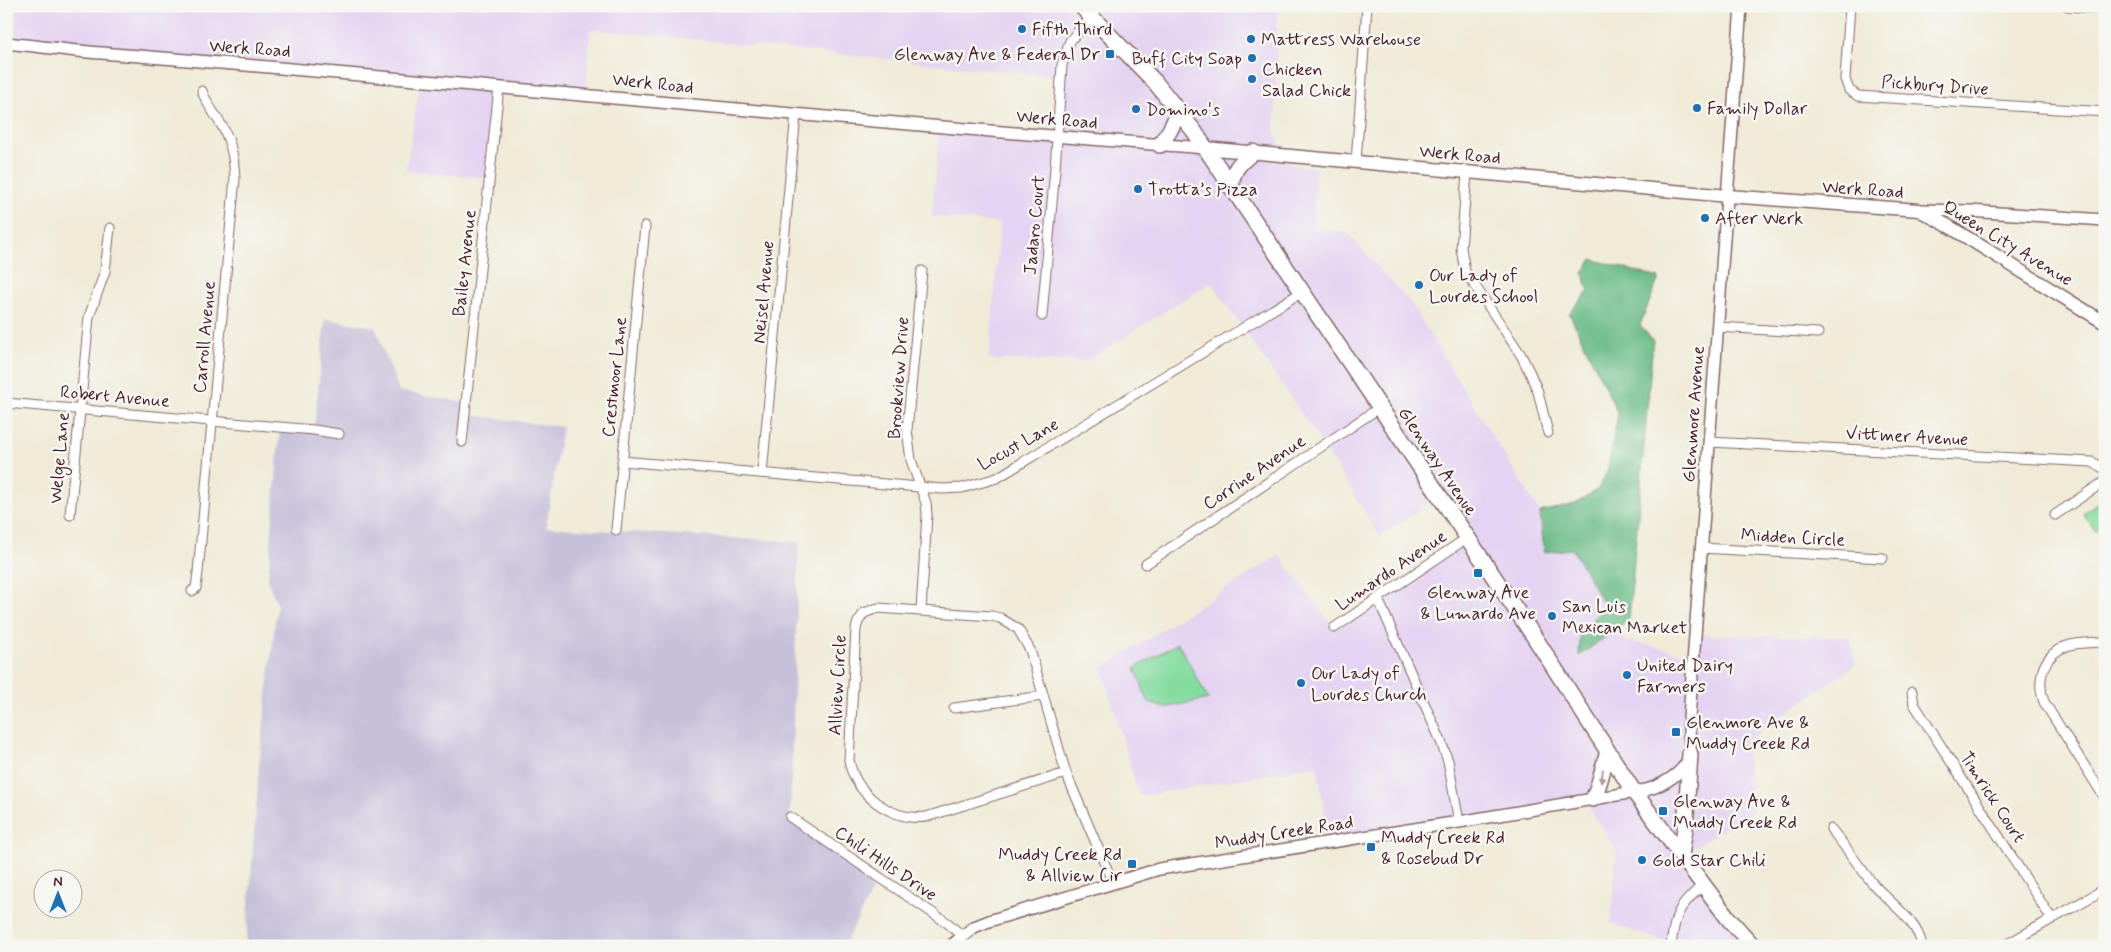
<svg xmlns="http://www.w3.org/2000/svg" width="2111" height="952" font-family="Mynerve,sans-serif">
<rect width="100%" height="100%" fill="#f6f6f2"/>
<filter id="ink" filterUnits="userSpaceOnUse"><feTurbulence type="fractalNoise" baseFrequency=".02" numOctaves="2"/><feDisplacementMap in="SourceGraphic" scale="10" xChannelSelector="R" yChannelSelector="G"/><feConvolveMatrix kernelMatrix="1 2 1 2 8 2 1 2 1" color-interpolation-filters="sRGB"/></filter>
<filter id="wash" filterUnits="userSpaceOnUse"><feTurbulence type="fractalNoise" baseFrequency=".0096" numOctaves="4" result="noise"/><feDisplacementMap in="SourceGraphic" scale="20" xChannelSelector="R" yChannelSelector="G"/><feGaussianBlur stdDeviation="1.12" result="paint"/><feColorMatrix in="noise" values="0 0 0 0 0 0 0 0 0 0 0 0 0 0 0 0 0 1.4 0 .05"/><feComposite in="paint" operator="in"/></filter>
<g filter="url(#wash)">
<rect width="100%" height="100%" fill="#f0ebd7"/>
<!-- built -->
<path fill="#e4d3f2" fill-rule="evenodd" d="M17,6H1277L1275,135L1293,165L1316,168L1313,228L1347,232L1409,301L1564,551L1572,549L1625,640L1693,656L1695,635L1850,637L1856,664L1746,741L1752,813L1681,855L1753,946H1679L1611,924L1616,850L1585,801L1329,842L1317,766L1139,796L1102,668L1279,555L1334,628L1467,538L1439,496L1380,537L1323,445L1211,282L1087,361L989,360L1000,223L932,217L939,127L1057,137L1061,77L590,29L586,94L499,87L490,178L406,171L420,80L15,44ZM1609,753L1634,792L1594,799Z"/>
<!-- industrial -->
<polygon fill="#c6c0da" points="325,319 375,327 399,391 466,403 465,414 562,427 546,527 799,542 790,817 879,877 844,946 246,946 259,767 277,604 268,581 280,427 314,430"/>
<!-- green -->
<g fill="#83db9f" stroke="#667d65">
<polygon points="2105,497 2105,524 2095,531 2083,513"/>
<polygon points="1178,643 1208,699 1163,708 1148,701 1135,668"/>
</g>
<!-- forest -->
<polygon fill="#6abb86" stroke="#5a6d58" points="1592,259 1659,278 1640,325 1653,341 1629,620 1579,656 1580,632 1605,606 1572,549 1544,552 1540,512 1575,504 1598,489 1607,472 1618,414 1569,313 1589,291 1583,273"/>
</g>
<g filter="url(#ink)">
<g fill="none" stroke-linecap="round" stroke-linejoin="round">
<defs>
<g id="minor">
<polyline points="1850,6 1845,79 1849,90 1858,96 2105,112"/>
<polyline points="2067,6 2105,9"/>
<polyline points="1356,162 1367,6"/>
<polyline points="1467,173 1461,248 1465,271 1521,355 1530,373 1538,392 1548,433"/>
<polyline points="1042,316 1055,169 1062,65 1070,41 1081,28 1093,17"/>
<polyline points="1717,327 1818,333"/>
<polyline points="6,403 314,430 339,434"/>
<polyline points="462,442 499,87"/>
<polyline points="1709,442 2092,462 2103,468"/>
<polyline points="622,461 942,489 962,488 997,478 1302,292"/>
<polyline points="762,473 796,114"/>
<polyline points="70,515 89,317 105,271 110,228"/>
<polyline points="2055,515 2105,481"/>
<polyline points="616,530 645,226"/>
<polyline points="1701,548 1883,558"/>
<polyline points="1146,564 1379,408"/>
<path d="M192,591L196,588L198,572L235,178C234,161 232,144 223,128C216,115 207,105 202,91"/>
<polyline points="1378,599 1440,739 1448,761 1459,822"/>
<polyline points="921,610 927,515 926,503 911,460 907,430 922,271"/>
<polyline points="1334,628 1467,538"/>
<path d="M2103,642C2092,643 2079,642 2067,646C2043,654 2036,679 2044,702L2105,798"/>
<polyline points="1912,692 1914,704 2051,918"/>
<polyline points="954,708 1043,696"/>
<path d="M1066,773L926,817C892,821 855,795 849,760L856,629L858,622L864,613L878,608L991,616L1000,618L1018,629L1030,650L1066,773L1113,883"/>
<polyline points="790,817 949,924 962,936"/>
<path d="M1831,829C1846,847 1859,867 1874,885C1890,903 1918,921 1922,946"/>
<path d="M1671,946C1675,913 1678,907 1703,885"/>
<polyline points="2004,946 2105,889"/>
</g>
<g id="tertiary">
<path d="M6,43C38,46 70,51 102,53C470,83 837,121 1205,148"/>
<polyline points="1919,210 1969,211 2105,220"/>
<path d="M951,946L974,927L989,921L1159,869L1459,822L1646,790C1661,786 1687,772 1690,754C1691,746 1688,728 1689,718L1741,6"/>
</g>
<polyline id="secondary" points="1205,148 1728,196 1919,210 1950,227 2105,323"/>
<g id="primary">
<polyline points="1081,6 1155,82 1194,131 1535,638 1634,792 1728,918 1753,946"/>
<polyline points="1160,145 1170,130 1179,112"/>
<path d="M1230,186C1235,166 1239,164 1253,152"/>
<path d="M1593,799C1601,783 1602,768 1608,752"/>
<polyline points="1681,855 1685,829 1690,754"/>
</g>
</defs>
<!-- minor casing -->
<use href="#minor" stroke="#846667" stroke-width="11"/>
<!-- tertiary casing -->
<use href="#tertiary" stroke="#846667" stroke-width="14"/>
<!-- secondary casing -->
<use href="#secondary" stroke="#846667" stroke-width="15"/>
<!-- primary casing -->
<use href="#primary" stroke="#846667" stroke-width="18"/>
<!-- minor -->
<use href="#minor" stroke="#fff" stroke-width="9"/>
<!-- tertiary -->
<use href="#tertiary" stroke="#fff" stroke-width="11"/>
<!-- secondary -->
<use href="#secondary" stroke="#fff" stroke-width="12"/>
<!-- primary -->
<use href="#primary" stroke="#fff" stroke-width="15"/>
</g>
<!-- one-way arrows -->
<defs><path id="oneway-solid" d="M-6-.8H1V-3.2L6.5 0L1 3.2V.8H-6Z" transform="scale(1.25)"/></defs>
<use fill="#ae9aa0" href="#oneway-solid" transform="translate(1602 776) rotate(98)"/>
</g>
<!-- markers -->
<g fill="#1f6fb2" stroke="#f6f6f2" stroke-width="2">
<circle cx="1022" cy="29" r="5"/>
<circle cx="1251" cy="39" r="5"/>
<rect x="1105" y="49" width="10" height="10" rx="2.5"/>
<circle cx="1252" cy="58" r="5"/>
<circle cx="1252" cy="79" r="5"/>
<circle cx="1697" cy="108" r="5"/>
<circle cx="1136" cy="109" r="5"/>
<circle cx="1138" cy="189" r="5"/>
<circle cx="1705" cy="218" r="5"/>
<circle cx="1419" cy="285" r="5"/>
<rect x="1473" y="568" width="10" height="10" rx="2.5"/>
<circle cx="1552" cy="616" r="5"/>
<circle cx="1627" cy="675" r="5"/>
<circle cx="1301" cy="683" r="5"/>
<rect x="1671" y="727" width="10" height="10" rx="2.5"/>
<rect x="1658" y="806" width="10" height="10" rx="2.5"/>
<rect x="1366" y="842" width="10" height="10" rx="2.5"/>
<circle cx="1642" cy="860" r="5"/>
<rect x="1127" y="859" width="10" height="10" rx="2.5"/>
</g>
<g text-anchor="middle" stroke-width="5" stroke-linejoin="round" paint-order="stroke">
<!-- poi labels -->
<g font-size="18" fill="#4a1f2b" stroke="#f6f6f2" text-anchor="start">
<text x="1032" y="35">Fifth Third</text>
<text x="1261" y="45">Mattress Warehouse</text>
<text x="1100" y="60" text-anchor="end">Glenway Ave &amp; Federal Dr</text>
<text x="1242" y="64" text-anchor="end">Buff City Soap</text>
<text x="1262" y="75">Chicken<tspan x="1262" dy="21">Salad Chick</tspan></text>
<text x="1707" y="114">Family Dollar</text>
<text x="1146" y="115">Domino's</text>
<text x="1148" y="195">Trotta’s Pizza</text>
<text x="1715" y="224">After Werk</text>
<text x="1429" y="281">Our Lady of<tspan x="1429" dy="21">Lourdes School</tspan></text>
<text x="1478" y="598" text-anchor="middle">Glenway Ave<tspan x="1478" dy="21">&amp; Lumardo Ave</tspan></text>
<text x="1562" y="612">San Luis<tspan x="1562" dy="21">Mexican Market</tspan></text>
<text x="1637" y="671">United Dairy<tspan x="1637" dy="21">Farmers</tspan></text>
<text x="1311" y="679">Our Lady of<tspan x="1311" dy="21">Lourdes Church</tspan></text>
<text x="1686" y="728">Glenmore Ave &amp;<tspan x="1686" dy="21">Muddy Creek Rd</tspan></text>
<text x="1673" y="807">Glenway Ave &amp;<tspan x="1673" dy="21">Muddy Creek Rd</tspan></text>
<text x="1381" y="843">Muddy Creek Rd<tspan x="1381" dy="21">&amp; Rosebud Dr</tspan></text>
<text x="1122" y="860" text-anchor="end">Muddy Creek Rd<tspan x="1122" dy="21">&amp; Allview Cir</tspan></text>
<text x="1652" y="866">Gold Star Chili</text>
</g>
<!-- street labels -->
<g font-size="18" fill="#4a1f2b" stroke="#f6f6f2">
<text transform="translate(250 48) rotate(4)" y="6">Werk Road</text>
<text transform="translate(653 83) rotate(6)" y="6">Werk Road</text>
<text transform="translate(1935 85) rotate(4)" y="6">Pickbury Drive</text>
<text transform="translate(1057 119) rotate(5)" y="6">Werk Road</text>
<text transform="translate(1460 154) rotate(5)" y="6">Werk Road</text>
<text transform="translate(1863 189) rotate(4)" y="6">Werk Road</text>
<text transform="translate(1034 225) rotate(-85)" y="6">Jadaro Court</text>
<text transform="translate(2008 243) rotate(31)" y="6">Queen City Avenue</text>
<text transform="translate(464 263) rotate(-84)" y="6">Bailey Avenue</text>
<text transform="translate(763 292) rotate(-85)" y="6">Neisel Avenue</text>
<text transform="translate(204 337) rotate(-85)" y="6">Carroll Avenue</text>
<text transform="translate(614 377) rotate(-84)" y="6">Crestmoor Lane</text>
<text transform="translate(898 378) rotate(-86)" y="6">Brookview Drive</text>
<text transform="translate(115 396) rotate(5)" y="6">Robert Avenue</text>
<text transform="translate(1693 414) rotate(-86)" y="6">Glenmore Avenue</text>
<text transform="translate(1907 436) rotate(3)" y="6">Vittmer Avenue</text>
<text transform="translate(1018 444) rotate(-29)" y="6">Locust Lane</text>
<text transform="translate(59 458) rotate(-85)" y="6">Welge Lane</text>
<text transform="translate(1438 461) rotate(56)" y="6">Glenway Avenue</text>
<text transform="translate(1254 472) rotate(-34)" y="6">Corrine Avenue</text>
<text transform="translate(1793 537) rotate(3)" y="6">Midden Circle</text>
<text transform="translate(1391 570) rotate(-34)" y="6">Lumardo Avenue</text>
<text transform="translate(837 685) rotate(-87)" y="6">Allview Circle</text>
<text transform="translate(1993 797) rotate(57)" y="6">Timrick Court</text>
<text transform="translate(1284 832) rotate(-9)" y="6">Muddy Creek Road</text>
<text transform="translate(886 863) rotate(34)" y="6">Chili Hills Drive</text>
</g>
</g>
<!-- margin -->
<rect width="2111" height="952" fill="none" stroke="#f6f6f2" stroke-width="25"/>
<!-- north arrow -->
<g transform="translate(58 894)"><circle r="24" fill="#f6f6f2" stroke="#b1a0a2"/>
<path d="M0-4L9 19L0 12L-9 19Z" fill="#1f6fb2"/>
<text y="-8" font-size="14" font-weight="bold" text-anchor="middle" fill="#4a1f2b">N</text>
</g>
</svg>
